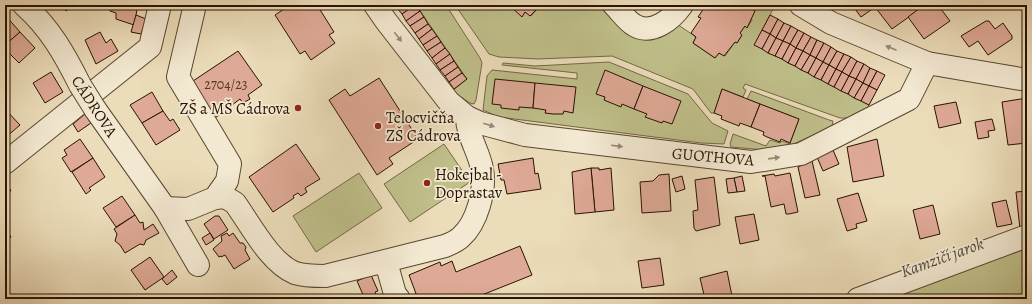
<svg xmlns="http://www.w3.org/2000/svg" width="1032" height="304" font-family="Alegreya,serif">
<rect width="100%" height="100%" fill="#ecddba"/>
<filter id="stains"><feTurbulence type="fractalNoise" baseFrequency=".005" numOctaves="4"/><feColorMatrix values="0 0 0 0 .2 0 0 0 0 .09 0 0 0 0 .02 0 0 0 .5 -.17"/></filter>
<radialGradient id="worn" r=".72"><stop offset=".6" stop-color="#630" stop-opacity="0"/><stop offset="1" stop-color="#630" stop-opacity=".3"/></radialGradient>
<!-- green -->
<g fill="#bfbf8a" stroke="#746846">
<polygon points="416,5 446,5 480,58 482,63 476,100 474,104 470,103 452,91 467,79"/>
<path d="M455,5H509L522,16L525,12L531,16L541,5H607L616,15L674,22L696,37L693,43L715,58L719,53L725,56L735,42L737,43L742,35L740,33L745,26L747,28L752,20L751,18L755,11L747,5H771L774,7L755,45L869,105C864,115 850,119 840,118L745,84L743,88L746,90L743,97L722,89L714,113H711L693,89L612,56L538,59L499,57L489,54Z"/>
<polygon points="609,62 688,94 712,123 728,131 724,144 701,143 499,117 483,110 487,76 492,70 577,79 577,73 502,65 503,63 535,66"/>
<polygon points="751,91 829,120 833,121 832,127 791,145 790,143 799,119 747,99"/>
<polygon points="733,134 766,146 770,140 780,143 782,141 790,144 790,146 766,150 731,147 730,144"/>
<polygon points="444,144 470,182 410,222 384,184"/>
<polygon points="359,173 382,208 316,252 293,216"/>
<polygon points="1027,248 1027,299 879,299 987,261"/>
</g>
<!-- building -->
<g fill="#dea996" stroke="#281201">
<polygon points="62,5 73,5 66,11"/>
<polygon points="112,5 138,5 134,25 116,19 116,13 110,11"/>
<polygon points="290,5 317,5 334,32 329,35 335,43 311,60 305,51 300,54 275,15"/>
<polygon points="402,5 415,5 402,14 397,8"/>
<polygon points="415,5 420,11 406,21 402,14"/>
<polygon points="509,5 541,5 530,16 525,12 522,17"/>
<polygon points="706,5 747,5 755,11 747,28 745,26 740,33 742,35 737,43 735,42 724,56 719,53 715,58 693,43 696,37 691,33 701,18 698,17"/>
<polygon points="852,5 878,5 861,17"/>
<polygon points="878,5 917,5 920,9 892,29 875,7"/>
<polygon points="924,5 938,5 950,21 924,39 908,17"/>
<polygon points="420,11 424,17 410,26 406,21"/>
<polygon points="5,15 20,32 5,45"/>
<polygon points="136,15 146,19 141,34 131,32"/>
<polygon points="770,15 778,19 770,34 762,30"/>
<polygon points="424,17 428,24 415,33 410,26"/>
<polygon points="778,19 784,23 776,38 770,34"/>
<polygon points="986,21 989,21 995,29 1003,23 1012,36 1012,39 988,55 978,41 969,47 961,36"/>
<polygon points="784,23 791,26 783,41 776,38"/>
<polygon points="428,24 432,29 419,39 415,33"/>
<polygon points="791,26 798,30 790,44 783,41"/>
<polygon points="432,29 437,36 423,45 419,39"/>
<polygon points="762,30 770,34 762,49 754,45"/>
<polygon points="798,30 804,33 796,48 790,44"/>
<polygon points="20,32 35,48 19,63 5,49 5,45"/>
<polygon points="100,32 106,43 111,39 118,51 96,64 85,40"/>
<polygon points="804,33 811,37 803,51 796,48"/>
<polygon points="770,34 776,38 768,53 762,49"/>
<polygon points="437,36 441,42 427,51 423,45"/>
<polygon points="811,37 817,40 810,55 803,51"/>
<polygon points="776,38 783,41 775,56 768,53"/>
<polygon points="817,40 824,43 816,58 810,55"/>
<polygon points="783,41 790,44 782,59 775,56"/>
<polygon points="441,42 445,48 432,58 427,51"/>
<polygon points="824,43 831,47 823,62 816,58"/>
<polygon points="790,44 796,48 788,63 782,59"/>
<polygon points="831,47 837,51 829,65 823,62"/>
<polygon points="445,48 450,54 436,64 432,58"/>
<polygon points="796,48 803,51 795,66 788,63"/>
<polygon points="238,51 262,85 248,95 250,99 243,103 240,99 215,118 190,83"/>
<polygon points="803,51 810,55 801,70 795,66"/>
<polygon points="837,51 844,54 836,69 829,65"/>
<polygon points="450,54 454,61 440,70 436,64"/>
<polygon points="844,54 851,57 842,72 836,69"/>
<polygon points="810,55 816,58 808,73 801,70"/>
<polygon points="851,57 857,61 849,76 842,72"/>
<polygon points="816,58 823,62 814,77 808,73"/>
<polygon points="454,61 458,67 445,76 440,70"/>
<polygon points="857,61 864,64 856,79 849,76"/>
<polygon points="823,62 829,65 821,80 814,77"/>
<polygon points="864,64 870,68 863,83 856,79"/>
<polygon points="829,65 836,69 828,84 821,80"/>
<polygon points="458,67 462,73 449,82 445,76"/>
<polygon points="870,68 877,71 869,86 863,83"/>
<polygon points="836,69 842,72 834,87 828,84"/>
<polygon points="605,70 643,86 634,109 622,104 621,107 604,100 605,97 596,94"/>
<polygon points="877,71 885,75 877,90 869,86"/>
<polygon points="51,72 63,92 45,103 33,83"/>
<polygon points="842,72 849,76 841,91 834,87"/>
<polygon points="462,73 467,79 454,89 449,82"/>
<polygon points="849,76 856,79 848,94 841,91"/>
<polygon points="379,78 418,139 389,158 393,164 377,175 329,100 345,89 350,96"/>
<polygon points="495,79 535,83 533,108 519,107 519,110 501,108 501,105 492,104"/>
<polygon points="856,79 863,83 854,98 848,94"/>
<polygon points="535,83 576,87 573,113 564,111 563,114 553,114 545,113 546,110 533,108"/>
<polygon points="863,83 869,86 861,101 854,98"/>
<polygon points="643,86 681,101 672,124 663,121 662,123 645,117 647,114 634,109"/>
<polygon points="869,86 877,90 869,105 861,101"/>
<polygon points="722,89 760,104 751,127 740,123 739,126 721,119 722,116 714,113"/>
<polygon points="152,92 163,111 142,123 130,105"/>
<polygon points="1027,98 1027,143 1008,145 1002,102"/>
<polygon points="956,102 961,123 939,128 934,106"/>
<polygon points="760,104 799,119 790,143 781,139 780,142 767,137 763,135 764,132 751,127"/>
<polygon points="5,109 20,125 5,138"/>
<polygon points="163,111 170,121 173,119 180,130 156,145 142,123"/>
<polygon points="85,114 91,123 78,132 73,124"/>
<polygon points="992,119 995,130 988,131 989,137 978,139 975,122"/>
<polygon points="80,139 93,158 71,172 62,158 67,155 64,150"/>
<polygon points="877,139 884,176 853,182 847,147"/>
<polygon points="296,144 320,179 305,188 307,192 301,196 298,193 293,196 294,198 273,212 249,177"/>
<polygon points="833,150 839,164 823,171 817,157"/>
<polygon points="93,158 105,177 89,188 91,190 86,194 72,172"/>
<polygon points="533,158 535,174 538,173 541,189 507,194 504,180 501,180 498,164"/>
<polygon points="812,161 820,195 805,198 798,167"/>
<polygon points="591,168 599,168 599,170 611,168 614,210 595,212"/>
<polygon points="591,168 595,212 575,214 572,172"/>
<polygon points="790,173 798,212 789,214 786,214 784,204 771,207 765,176 762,176 774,174 775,176"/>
<polygon points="669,174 671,211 642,213 640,182 653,181 659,175"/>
<polygon points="682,176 685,189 676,192 672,179"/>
<polygon points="742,176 745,191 737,192 734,178"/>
<polygon points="714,177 720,225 696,231 694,228 693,211 698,210 695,180"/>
<polygon points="734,178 737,192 728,193 726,179"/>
<polygon points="5,186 11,190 5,198"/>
<polygon points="1027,191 1027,228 1020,229 1016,192"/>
<polygon points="858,193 867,221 856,224 857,228 847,231 837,199"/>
<polygon points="122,196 135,215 116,227 103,208"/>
<polygon points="1006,200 1012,224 997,227 992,203"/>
<polygon points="933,205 940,234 920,239 913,210"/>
<polygon points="754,214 759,240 740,244 735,217"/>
<polygon points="135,215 140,223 143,222 144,230 153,224 159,233 146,240 144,245 140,244 125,253 120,245 115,241 117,234 114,229"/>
<polygon points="215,216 219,216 228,230 214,239 204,224"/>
<polygon points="5,228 11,237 5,240"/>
<polygon points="210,233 214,240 206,245 202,238"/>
<polygon points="227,233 229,236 233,233 240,243 243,243 246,247 245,250 250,259 234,269 225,255 221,257 221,256 219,257 213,249 222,241 221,236"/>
<polygon points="520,246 532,275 472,299 418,299 409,275 440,262 441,266 452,261 456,272"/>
<polygon points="150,257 164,277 145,290 131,270"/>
<polygon points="660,258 664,285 642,288 638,261"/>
<polygon points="172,270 177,277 167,285 162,279"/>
<polygon points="727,271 732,296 721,299 705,299 700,278"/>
<polygon points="371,275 378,291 375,292 378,299 359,299 364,297 357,281"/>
<polygon points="732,296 733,299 721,299"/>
</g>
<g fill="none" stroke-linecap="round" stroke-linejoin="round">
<defs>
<g id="minor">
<path d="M24,5C50,28 65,55 80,85"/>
<polyline points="375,5 386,21 449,102 467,117 480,123 525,135 751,162 801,154 909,99 927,63"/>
<path d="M614,5C620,11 627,21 634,25C652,36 672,19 682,5"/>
<polyline points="801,5 831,23 927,63 1027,80"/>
<polyline points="194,9 178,77 230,164 227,181 215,198 188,209 165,208 198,265"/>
<polyline points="95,109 165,208"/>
<polyline points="5,163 150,47 160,5"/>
<path d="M215,198L225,197L235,203C250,224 270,263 295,273C304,276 315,276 325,276L445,246C450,244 457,241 461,237C477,223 486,190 482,169C479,151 467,136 467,117"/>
<polyline points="386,262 395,294 399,299"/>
<polyline points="858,299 1027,236"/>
</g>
</defs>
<!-- minor casing -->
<use href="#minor" stroke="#59452f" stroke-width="24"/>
<!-- minor -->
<use href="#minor" stroke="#f3e9d2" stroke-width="22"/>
<defs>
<polyline id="minor-bridge" points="80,85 95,109"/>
</defs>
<!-- minor-bridge casing -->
<use href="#minor-bridge" stroke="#59452f" stroke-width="24" stroke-linecap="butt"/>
<!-- minor-bridge -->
<use href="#minor-bridge" stroke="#f3e9d2" stroke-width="22"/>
</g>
<!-- one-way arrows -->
<defs><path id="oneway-solid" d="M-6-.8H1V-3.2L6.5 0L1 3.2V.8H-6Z"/></defs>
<g fill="#988874">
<use href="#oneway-solid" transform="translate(398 37) rotate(52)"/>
<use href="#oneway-solid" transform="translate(891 48) rotate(-157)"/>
<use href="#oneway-solid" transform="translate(489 125) rotate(18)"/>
<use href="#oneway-solid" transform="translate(617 146) rotate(7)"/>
<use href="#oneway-solid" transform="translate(774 158) rotate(-8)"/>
</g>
<!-- markers -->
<g fill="#8f2418" stroke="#f3e9d2" stroke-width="1.5">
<circle cx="298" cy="108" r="4"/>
<circle cx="378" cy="126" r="4"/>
<circle cx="427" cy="183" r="4"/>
</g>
<g text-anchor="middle" stroke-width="3.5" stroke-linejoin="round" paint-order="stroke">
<!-- number labels -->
<g font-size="14" fill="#563826">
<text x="226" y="89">2704/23</text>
</g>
<!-- street labels -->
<g font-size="16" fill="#281201" stroke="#f3e9d2">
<text transform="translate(95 106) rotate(57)" y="6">CÁDROVA</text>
<text transform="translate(713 156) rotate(5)" y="6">GUOTHOVA</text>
</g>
<!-- poi labels -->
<g font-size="16" fill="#281201" stroke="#f3e9d2" text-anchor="start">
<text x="290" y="114" text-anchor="end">ZŠ a MŠ Cádrova</text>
<text x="386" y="123">Telocvičňa<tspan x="386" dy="18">ZŠ Cádrova</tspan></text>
<text x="435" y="180">Hokejbal -<tspan x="435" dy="18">Doprastav</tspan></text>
</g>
<!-- water labels -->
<g font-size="17" font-style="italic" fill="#514c42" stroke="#f3e9d2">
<text transform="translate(942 257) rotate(-20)" y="6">Kamzičí jarok</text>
</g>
</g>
<!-- margin -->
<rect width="1032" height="304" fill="none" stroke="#ecddba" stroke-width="20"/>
<rect x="6" y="6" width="1020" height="292" fill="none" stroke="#281201" stroke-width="2"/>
<rect x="10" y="10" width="1012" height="284" fill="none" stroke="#281201"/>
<rect width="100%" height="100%" filter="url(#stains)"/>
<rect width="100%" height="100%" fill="url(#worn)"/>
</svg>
